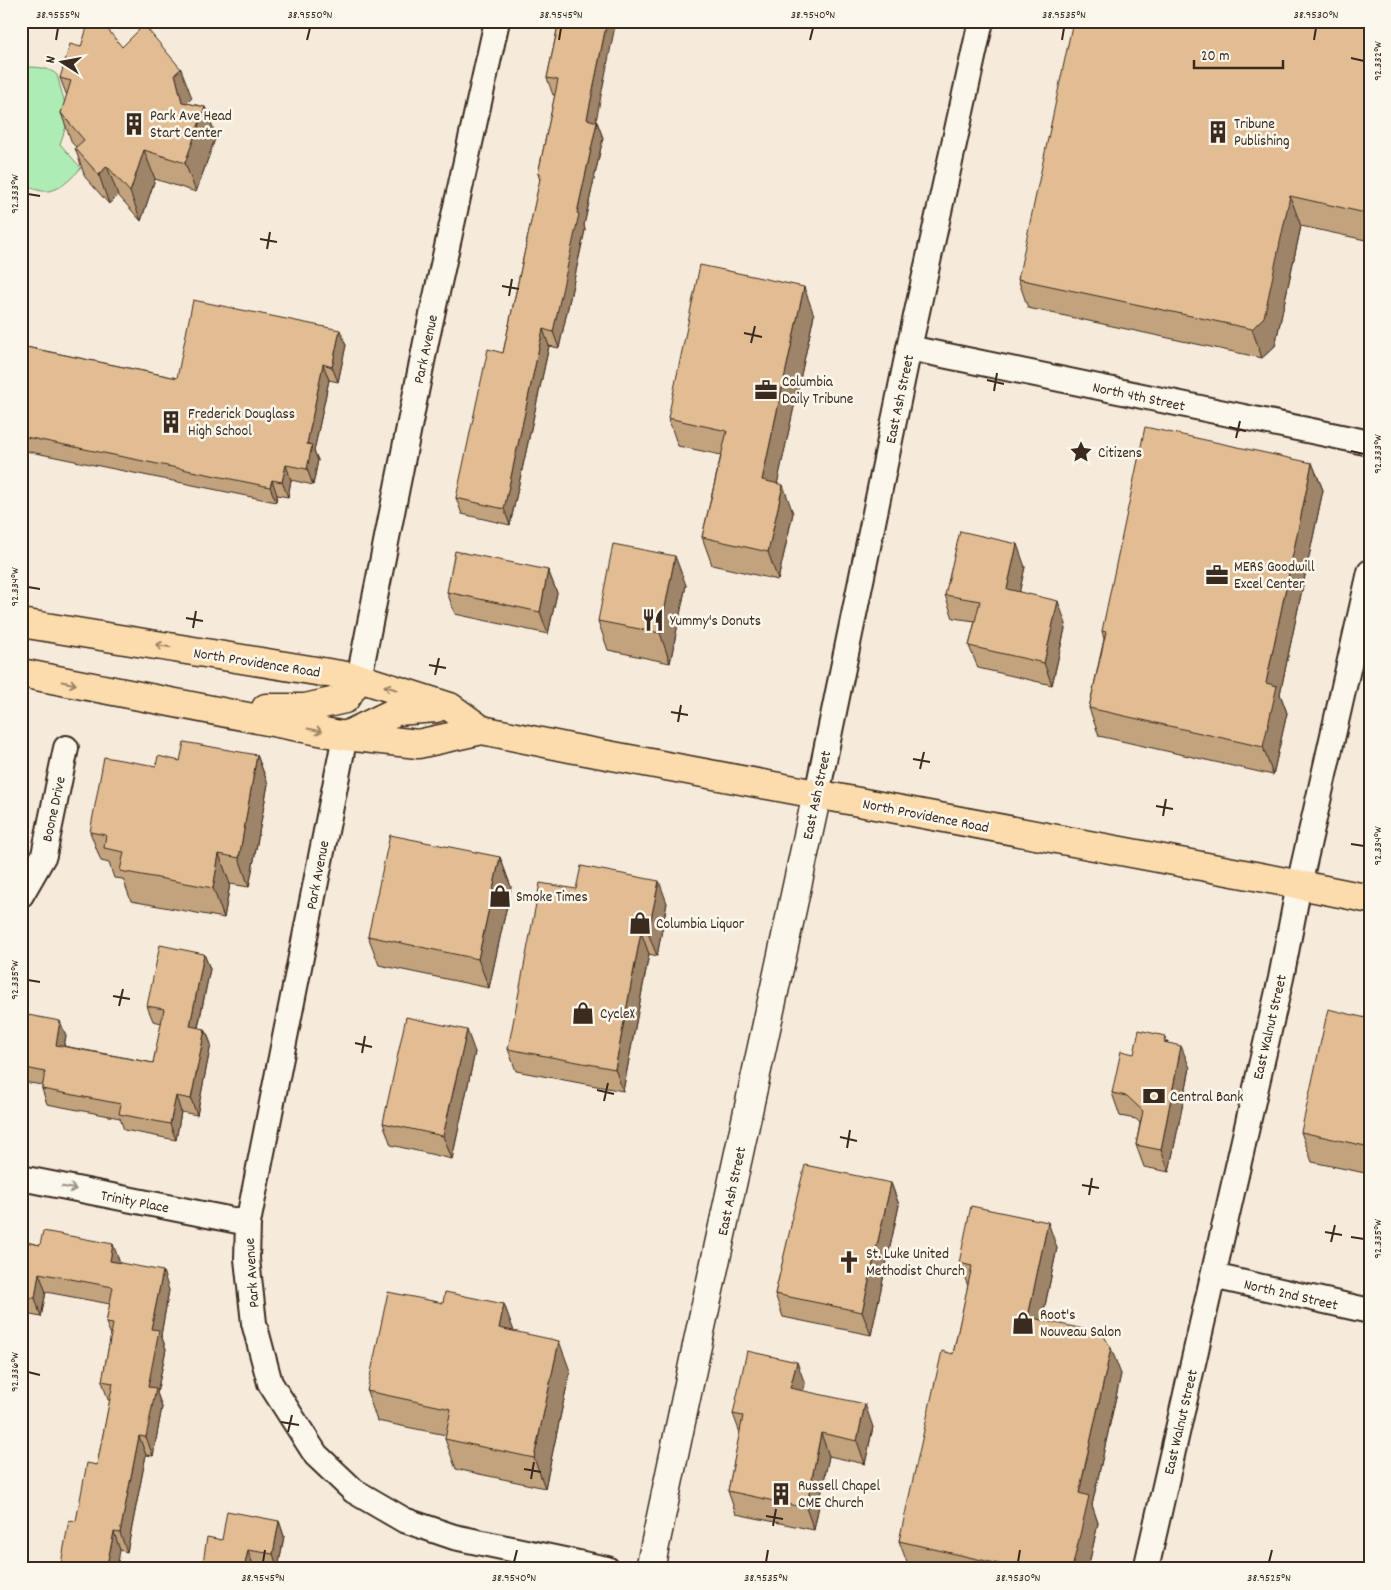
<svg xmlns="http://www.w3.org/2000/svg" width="1391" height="1590" font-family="Dekko,sans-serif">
<rect width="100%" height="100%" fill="#f6ebda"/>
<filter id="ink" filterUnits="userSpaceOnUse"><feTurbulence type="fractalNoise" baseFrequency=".02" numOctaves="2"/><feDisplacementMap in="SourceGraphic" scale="10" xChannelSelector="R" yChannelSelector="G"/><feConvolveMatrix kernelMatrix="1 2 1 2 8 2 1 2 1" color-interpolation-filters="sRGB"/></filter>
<g filter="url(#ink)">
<!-- green -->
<path fill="#adecb4" stroke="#748b69" d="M28,67C38,67 50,68 57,75L69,118L60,144L81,168C62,189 47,201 21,181V72Z"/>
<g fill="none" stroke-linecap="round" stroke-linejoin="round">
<defs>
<g id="street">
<polyline points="909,348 1370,443"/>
<polyline points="359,678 426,342 497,21"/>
<polyline points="345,736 248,1223 247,1259 254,1323 270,1383 316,1455 354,1491 404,1520 454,1537 607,1569"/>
<polyline points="817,794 909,348 981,21"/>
<polyline points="21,895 44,855 66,748"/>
<polyline points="21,1178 248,1223"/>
<polyline points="1213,1276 1370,1311"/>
<polyline points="1146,1569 1281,978 1299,885 1370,572"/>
</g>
<polyline id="secondary" points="650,1569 698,1341 817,794"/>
<g id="primary">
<polyline points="21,623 359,678 450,707 482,730"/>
<polyline points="21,673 345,736 418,744 482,730 570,748 1260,877 1370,899"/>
<polyline points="266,708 305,708 345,699 359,678"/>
<polyline points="345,736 397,711 436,708"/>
</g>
</defs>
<!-- street casing -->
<use href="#street" stroke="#3b2a1e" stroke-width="28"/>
<!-- secondary casing -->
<use href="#secondary" stroke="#3b2a1e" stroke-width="31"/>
<!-- primary casing -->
<use href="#primary" stroke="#3b2a1e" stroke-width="31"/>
<!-- street -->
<use href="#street" stroke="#fbf7ec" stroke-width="24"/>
<!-- secondary -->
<use href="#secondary" stroke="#fbf7ec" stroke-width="28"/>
<!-- primary -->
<use href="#primary" stroke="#fcdcac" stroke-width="28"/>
</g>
<!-- wall -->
<g fill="#c2a37e" stroke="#3b2a1e">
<polygon points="559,21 596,121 597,122 603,138 584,225 585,230 559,348 549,346 510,525 462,514 456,498 503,353 540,180 538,174 555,95 553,95 547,78"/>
<polygon points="1370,21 1370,241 1301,226 1275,346 1262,358 1028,308 1018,279"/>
<polygon points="81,47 122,47 192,98 186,103 205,107 216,136 196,192 155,179 141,221 118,195 109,204 85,177 75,148 76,147 72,143 61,113 67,96 60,78"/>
<polygon points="814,315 777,484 793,513 778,580 712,565 702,537 721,455 678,446 668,418"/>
<polygon points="346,345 338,382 329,380 314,451 318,460 313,485 291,480 288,497 277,495 276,502 21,450 21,346 177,378"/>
<polygon points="1312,463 1323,490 1280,694 1287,713 1273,775 1099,736 1089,708 1104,639 1102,631"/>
<polygon points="1025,567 1019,592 1066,624 1052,685 978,668 969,646 975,621 953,618 945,595"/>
<polygon points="548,570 557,593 548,634 455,614 447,592"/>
<polygon points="686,585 670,663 608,650 598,621"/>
<polygon points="257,755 268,784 249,887 230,884 224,918 131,901 123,879 114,878 109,863 101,861 90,832 156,766 180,761"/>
<polygon points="500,857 511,887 489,988 379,965 368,936"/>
<polygon points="576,889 667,903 657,956 649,954 623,1091 516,1071 508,1049"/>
<polygon points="204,954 210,969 198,1028 205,1029 211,1044 197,1115 181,1112 176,1140 124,1130 120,1118 47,1104 42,1089 42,1085 24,1082 21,1075 21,1050 66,1036 64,1046 153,1063 162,1023 153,1021 147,1006"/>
<polygon points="1370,1019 1370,1174 1312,1162 1301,1132"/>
<polygon points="1165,1036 1167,1042 1190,1068 1169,1172 1144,1167 1136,1145 1140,1123 1136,1119 1120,1116 1112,1093 1134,1054"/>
<polygon points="475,1052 452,1159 391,1145 383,1123"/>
<polygon points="891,1183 899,1205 871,1335 783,1317 775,1294 792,1224 791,1221"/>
<polygon points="21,1241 120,1263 169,1290 161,1335 166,1349 157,1393 162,1407 153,1456 146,1455 127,1552 120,1550 76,1521 97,1465 110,1400 108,1400 102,1381 111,1335 106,1323 110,1304 46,1292 41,1317 21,1313"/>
<polygon points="1057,1248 1042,1320 1121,1374 1092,1505 1098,1523 1088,1569 912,1569 909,1568 899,1541 953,1354 968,1286 959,1263"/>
<polygon points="443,1303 504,1304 514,1332 570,1371 545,1488 456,1469 445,1439 446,1435 377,1421 367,1391"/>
<polygon points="805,1384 803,1391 873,1427 865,1464 829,1456 814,1530 736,1514 728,1491 740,1433 733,1414"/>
<polygon points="279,1521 284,1536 278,1569 274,1569 253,1565 253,1569 202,1569 222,1540"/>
</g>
<!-- shaded-wall -->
<g fill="#9e8467" stroke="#3b2a1e">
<polygon points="607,21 616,21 593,136 587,119"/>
<polygon points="181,69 192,98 186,104 182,102 175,74"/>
<polygon points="205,107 216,136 196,192 185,163"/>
<polygon points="597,122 603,138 584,225 585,230 559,348 553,332 577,213"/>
<polygon points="144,150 155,179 141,221 130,192"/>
<polygon points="107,166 118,195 109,204 99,175"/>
<polygon points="1290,196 1301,226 1275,346 1262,358 1252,329"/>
<polygon points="804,287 814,315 772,508 762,480"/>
<polygon points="543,329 549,346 510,525 504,509"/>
<polygon points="340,330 346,345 338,382 332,367"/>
<polygon points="323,364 329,380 314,451 318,460 313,485 307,469 307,444"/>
<polygon points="1312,463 1323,490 1280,694 1287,713 1273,775 1263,747 1266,683"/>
<polygon points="286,465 291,480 288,497 282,482"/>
<polygon points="272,480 277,495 276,502 270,487"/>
<polygon points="783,485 793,513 778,580 768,552"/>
<polygon points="1017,544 1025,567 1015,612 1007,589"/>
<polygon points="675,556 686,585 670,663 660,633"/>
<polygon points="548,570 557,593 548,634 540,612"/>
<polygon points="1058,601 1066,624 1052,685 1044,663"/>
<polygon points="257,755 268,784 249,887 239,858"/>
<polygon points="219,854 230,884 224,918 213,888"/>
<polygon points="500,857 511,887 489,988 478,959"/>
<polygon points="659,881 667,903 657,956 648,933"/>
<polygon points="641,932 649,954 623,1091 615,1069"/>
<polygon points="204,954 210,969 195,1041 190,1026"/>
<polygon points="60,1021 66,1036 61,1060 56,1045"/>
<polygon points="205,1029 211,1044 197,1115 191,1099"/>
<polygon points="467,1030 475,1052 452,1159 443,1136"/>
<polygon points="1181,1046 1190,1068 1169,1172 1161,1150"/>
<polygon points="176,1096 181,1112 176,1140 170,1124"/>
<polygon points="891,1183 899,1205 871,1335 862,1312"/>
<polygon points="1048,1222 1057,1248 1037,1344 1028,1317"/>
<polygon points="113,1244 120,1263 110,1261"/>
<polygon points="163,1271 169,1290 161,1335 166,1349 157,1393 162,1407 153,1456 146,1437 151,1329"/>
<polygon points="39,1273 46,1292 41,1317 35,1298"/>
<polygon points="504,1304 515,1334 499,1328"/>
<polygon points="559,1341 570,1371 545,1488 534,1458"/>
<polygon points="1111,1348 1121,1374 1092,1505 1098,1523 1088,1569 1072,1569 1079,1493"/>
<polygon points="797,1362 805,1384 799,1410 790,1388"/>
<polygon points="865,1404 873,1427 865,1464 857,1441"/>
<polygon points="821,1433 829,1456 814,1530 806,1508"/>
<polygon points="139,1436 146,1455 127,1552 120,1533"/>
<polygon points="279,1521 284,1536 278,1569 273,1554"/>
<polygon points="114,1532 120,1550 117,1569 106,1569"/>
<polygon points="248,1550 253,1565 253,1569 244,1569"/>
</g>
<!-- building -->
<g fill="#e2bd93" stroke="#3b2a1e">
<polygon points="89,21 101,21 122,47 144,25 181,69 175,74 182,102 205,107 185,163 144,150 130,192 107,166 99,175 75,148 84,140 61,113 71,81 60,78 70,44 81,47"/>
<polygon points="559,21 607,21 587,119 597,122 577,213 579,214 553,332 543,329 504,509 456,498 488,349 503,353 541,174 538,174 558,80 547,78"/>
<polygon points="1073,21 1370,21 1370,214 1290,196 1264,317 1252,329 1018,279"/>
<polygon points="700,265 804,287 762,480 783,485 768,552 702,537 727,431 668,418"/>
<polygon points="193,300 340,330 332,367 323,364 307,444 312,445 307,469 286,465 282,482 272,480 270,487 21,436 21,346 177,378"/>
<polygon points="1145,427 1312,463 1266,683 1277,686 1263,747 1089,708 1106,632 1102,631"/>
<polygon points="960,531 1017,544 1007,589 1058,601 1044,663 969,646 980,601 945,595"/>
<polygon points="613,544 675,556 660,633 598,621"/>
<polygon points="455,551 548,570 540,612 447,592"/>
<polygon points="184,742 257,755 239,858 219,854 213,888 120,871 124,852 104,848 106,835 90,832 104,757 156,766 158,756 180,761"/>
<polygon points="390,835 500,857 478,959 368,936"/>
<polygon points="581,866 659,881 648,933 641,932 615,1069 508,1049 540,883 576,889"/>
<polygon points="160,945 204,954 190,1026 205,1029 191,1099 176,1096 170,1124 119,1114 121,1104 42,1089 45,1072 21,1067 21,1050 28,1015 60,1021 56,1045 153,1063 164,1009 147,1006"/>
<polygon points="1328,1009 1370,1019 1370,1147 1301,1132"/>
<polygon points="406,1017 467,1030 443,1136 383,1123"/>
<polygon points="1139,1030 1165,1036 1164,1042 1181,1046 1161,1150 1136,1145 1143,1111 1127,1096 1112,1093 1121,1051 1134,1054"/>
<polygon points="805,1165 891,1183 862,1312 775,1294 792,1221 791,1221"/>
<polygon points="971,1206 1048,1222 1028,1317 1102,1333 1111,1348 1079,1493 1089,1496 1072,1569 1021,1569 899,1541 942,1351 953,1354 972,1266 959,1263"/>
<polygon points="43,1231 113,1244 110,1261 163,1271 151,1329 159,1330 148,1387 156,1388 146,1437 139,1436 120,1533 114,1532 106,1569 60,1569 69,1520 76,1521 87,1463 97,1465 113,1383 102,1381 113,1324 106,1323 113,1287 39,1273 35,1298 21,1296 21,1241 40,1245"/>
<polygon points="388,1292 443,1303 445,1292 504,1304 499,1328 559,1341 534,1458 445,1439 451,1409 367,1391"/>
<polygon points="747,1351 797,1362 790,1388 865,1404 857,1441 821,1433 806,1508 728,1491 743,1416 733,1414"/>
<polygon points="227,1511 279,1521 273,1554 248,1550 244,1569 202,1569 207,1537 222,1540"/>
</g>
<!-- one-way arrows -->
<defs><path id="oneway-shaft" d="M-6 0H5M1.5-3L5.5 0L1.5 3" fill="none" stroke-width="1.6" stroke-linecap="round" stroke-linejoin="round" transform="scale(1.25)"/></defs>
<g stroke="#9c8365">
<use href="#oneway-shaft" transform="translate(163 646) rotate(-171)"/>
<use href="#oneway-shaft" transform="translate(69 683) rotate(11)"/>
<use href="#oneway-shaft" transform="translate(391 688) rotate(-162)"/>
<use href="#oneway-shaft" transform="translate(315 730) rotate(11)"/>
</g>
<use stroke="#9b9085" href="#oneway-shaft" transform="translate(69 1188) rotate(11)"/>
</g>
<!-- ticks -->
<path fill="none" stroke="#3b2a1e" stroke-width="2" d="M56,40L58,28M307,40L310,28M559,40L561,28M810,40L813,28M1062,40L1064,28M1314,40L1316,28M1351,58L1364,61M28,194L40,196M260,239L277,242M267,249L270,232M502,286L519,289M509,296L512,279M744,333L762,337M751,343L755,326M987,380L1004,384M994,391L997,373M1229,427L1246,431M1236,438L1240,421M1351,451L1364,454M28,587L40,589M186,618L203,621M193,628L196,611M429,665L446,668M435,675L439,658M671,712L688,715M678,722L681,705M913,759L930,762M920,769L924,752M1156,806L1173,809M1163,816L1166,799M1351,844L1364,846M28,980L40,982M113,996L130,999M119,1006L123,989M355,1043L372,1047M362,1053L365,1036M597,1090L614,1094M604,1101L608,1083M840,1137L857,1141M847,1148L850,1130M1082,1185L1099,1188M1089,1195L1092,1178M1325,1232L1342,1235M1351,1237L1364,1239M1331,1242L1335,1225M28,1372L40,1375M281,1422L299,1425M288,1432L292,1415M524,1469L541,1472M531,1479L534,1462M766,1516L783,1519M773,1526L776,1509M263,1562L265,1550M514,1562L517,1550M766,1562L768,1550M1018,1562L1020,1550M1269,1562L1272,1550"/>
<!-- icons -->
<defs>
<symbol id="building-bare" viewBox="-9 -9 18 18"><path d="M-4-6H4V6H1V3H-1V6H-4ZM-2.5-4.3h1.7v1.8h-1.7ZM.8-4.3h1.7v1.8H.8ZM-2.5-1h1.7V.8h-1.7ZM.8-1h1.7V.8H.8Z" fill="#3b2a1e" stroke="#fbf7ec" stroke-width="2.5" paint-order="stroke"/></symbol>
<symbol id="office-bare" viewBox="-9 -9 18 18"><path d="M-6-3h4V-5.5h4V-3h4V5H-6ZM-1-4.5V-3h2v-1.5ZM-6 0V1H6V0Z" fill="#3b2a1e" stroke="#fbf7ec" stroke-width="2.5" paint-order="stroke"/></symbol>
<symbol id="sight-bare" viewBox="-9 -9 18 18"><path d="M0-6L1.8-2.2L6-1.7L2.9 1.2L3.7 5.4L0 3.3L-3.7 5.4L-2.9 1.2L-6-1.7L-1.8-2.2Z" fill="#3b2a1e" stroke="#fbf7ec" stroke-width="2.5" paint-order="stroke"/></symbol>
<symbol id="restaurant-bare" viewBox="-9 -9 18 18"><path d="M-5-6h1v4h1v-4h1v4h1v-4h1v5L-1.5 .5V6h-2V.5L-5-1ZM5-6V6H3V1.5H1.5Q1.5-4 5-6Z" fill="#3b2a1e" stroke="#fbf7ec" stroke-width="2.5" paint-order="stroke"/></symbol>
<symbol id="shop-bare" viewBox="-9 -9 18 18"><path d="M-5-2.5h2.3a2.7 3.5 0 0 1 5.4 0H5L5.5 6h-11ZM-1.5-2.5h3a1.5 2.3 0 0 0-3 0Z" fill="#3b2a1e" stroke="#fbf7ec" stroke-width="2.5" paint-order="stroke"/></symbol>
<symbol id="bank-bare" viewBox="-9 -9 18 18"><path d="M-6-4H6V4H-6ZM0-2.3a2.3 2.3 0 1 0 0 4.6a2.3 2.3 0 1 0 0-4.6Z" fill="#3b2a1e" stroke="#fbf7ec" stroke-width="2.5" paint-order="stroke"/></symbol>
<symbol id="church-bare" viewBox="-9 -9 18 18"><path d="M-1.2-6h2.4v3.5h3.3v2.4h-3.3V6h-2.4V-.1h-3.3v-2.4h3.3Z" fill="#3b2a1e" stroke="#fbf7ec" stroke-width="2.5" paint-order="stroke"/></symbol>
</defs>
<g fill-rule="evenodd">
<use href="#building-bare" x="118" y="108" width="32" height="32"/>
<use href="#building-bare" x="1202" y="116" width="32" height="32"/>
<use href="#office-bare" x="750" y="374" width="32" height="32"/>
<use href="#building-bare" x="155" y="406" width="32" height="32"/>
<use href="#sight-bare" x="1065" y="436" width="32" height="32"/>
<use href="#office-bare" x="1201" y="559" width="32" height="32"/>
<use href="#restaurant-bare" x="637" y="604" width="32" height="32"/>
<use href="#shop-bare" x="484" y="880" width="32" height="32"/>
<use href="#shop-bare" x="624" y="907" width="32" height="32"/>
<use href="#shop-bare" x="567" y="997" width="32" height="32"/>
<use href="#bank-bare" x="1138" y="1080" width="32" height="32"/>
<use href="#church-bare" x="833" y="1246" width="32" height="32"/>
<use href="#shop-bare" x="1007" y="1307" width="32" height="32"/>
<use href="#building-bare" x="765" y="1478" width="32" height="32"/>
</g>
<g text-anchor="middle" stroke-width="5" stroke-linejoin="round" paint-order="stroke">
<!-- poi labels -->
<g font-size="15" fill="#3b2a1e" stroke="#fbf7ec" text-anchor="start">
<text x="150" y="120">Park Ave Head<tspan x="150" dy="17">Start Center</tspan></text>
<text x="1234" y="128">Tribune<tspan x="1234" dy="17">Publishing</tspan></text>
<text x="782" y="386">Columbia<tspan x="782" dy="17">Daily Tribune</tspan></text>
<text x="188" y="418">Frederick Douglass<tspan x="188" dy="17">High School</tspan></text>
<text x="1098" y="457">Citizens</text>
<text x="1234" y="571">MERS Goodwill<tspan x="1234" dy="17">Excel Center</tspan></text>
<text x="670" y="625">Yummy's Donuts</text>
<text x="516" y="901">Smoke Times</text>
<text x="656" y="928">Columbia Liquor</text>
<text x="600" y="1018">CycleX</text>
<text x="1170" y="1101">Central Bank</text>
<text x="866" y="1258">St. Luke United<tspan x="866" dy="17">Methodist Church</tspan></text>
<text x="1040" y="1319">Root's<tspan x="1040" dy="17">Nouveau Salon</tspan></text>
<text x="798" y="1490">Russell Chapel<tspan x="798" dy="17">CME Church</tspan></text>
</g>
<!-- street labels -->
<g font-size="15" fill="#3b2a1e" stroke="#fbf7ec">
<text transform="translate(425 349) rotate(-78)" y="5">Park Avenue</text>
<text transform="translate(1139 396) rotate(12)" y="5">North 4th Street</text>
<text transform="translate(899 399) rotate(-78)" y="5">East Ash Street</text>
<text transform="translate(257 662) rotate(9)" y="5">North Providence Road</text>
<text transform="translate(816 795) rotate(-78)" y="5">East Ash Street</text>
<text transform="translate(53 809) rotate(-78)" y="5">Boone Drive</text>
<text transform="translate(926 815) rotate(11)" y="5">North Providence Road</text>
<text transform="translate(317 875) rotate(-79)" y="5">Park Avenue</text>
<text transform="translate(1269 1027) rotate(-77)" y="5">East Walnut Street</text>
<text transform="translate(731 1191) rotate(-78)" y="5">East Ash Street</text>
<text transform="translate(135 1201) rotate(11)" y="5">Trinity Place</text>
<text transform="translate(251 1273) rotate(-94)" y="5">Park Avenue</text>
<text transform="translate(1291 1294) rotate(13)" y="5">North 2nd Street</text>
<text transform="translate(1180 1422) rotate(-77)" y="5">East Walnut Street</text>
</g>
</g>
<!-- margin -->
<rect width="1391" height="1590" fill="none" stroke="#fbf7ec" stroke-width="55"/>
<!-- north arrow -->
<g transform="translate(62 62) rotate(281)" stroke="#fbf7ec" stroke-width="4" paint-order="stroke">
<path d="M0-4L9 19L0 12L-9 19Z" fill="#3b2a1e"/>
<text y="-8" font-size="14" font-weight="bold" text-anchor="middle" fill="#3b2a1e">N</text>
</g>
<!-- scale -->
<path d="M1194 60v8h89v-8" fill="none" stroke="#3b2a1e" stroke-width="2.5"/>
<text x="1201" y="60" font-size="15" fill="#3b2a1e" stroke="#fbf7ec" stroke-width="4" paint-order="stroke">20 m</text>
<rect x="28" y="28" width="1336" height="1534" fill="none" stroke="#3b2a1e" stroke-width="2"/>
<g font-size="12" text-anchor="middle" fill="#3b2a1e">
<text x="58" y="18">38.9555°N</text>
<text x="310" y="18">38.9550°N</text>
<text x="561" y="18">38.9545°N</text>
<text x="813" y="18">38.9540°N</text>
<text x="1064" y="18">38.9535°N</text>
<text x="1316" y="18">38.9530°N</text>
<text transform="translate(1377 61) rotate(-90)" y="4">92.332°W</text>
<text transform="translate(14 194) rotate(-90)" y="4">92.333°W</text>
<text transform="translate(1377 454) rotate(-90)" y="4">92.333°W</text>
<text transform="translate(14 587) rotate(-90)" y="4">92.334°W</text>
<text transform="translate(1377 846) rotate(-90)" y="4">92.334°W</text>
<text transform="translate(14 980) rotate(-90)" y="4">92.335°W</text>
<text transform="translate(1377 1239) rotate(-90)" y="4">92.335°W</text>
<text transform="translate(14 1372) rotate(-90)" y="4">92.336°W</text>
<text x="263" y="1581">38.9545°N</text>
<text x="514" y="1581">38.9540°N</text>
<text x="766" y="1581">38.9535°N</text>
<text x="1018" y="1581">38.9530°N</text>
<text x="1269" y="1581">38.9525°N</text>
</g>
</svg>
